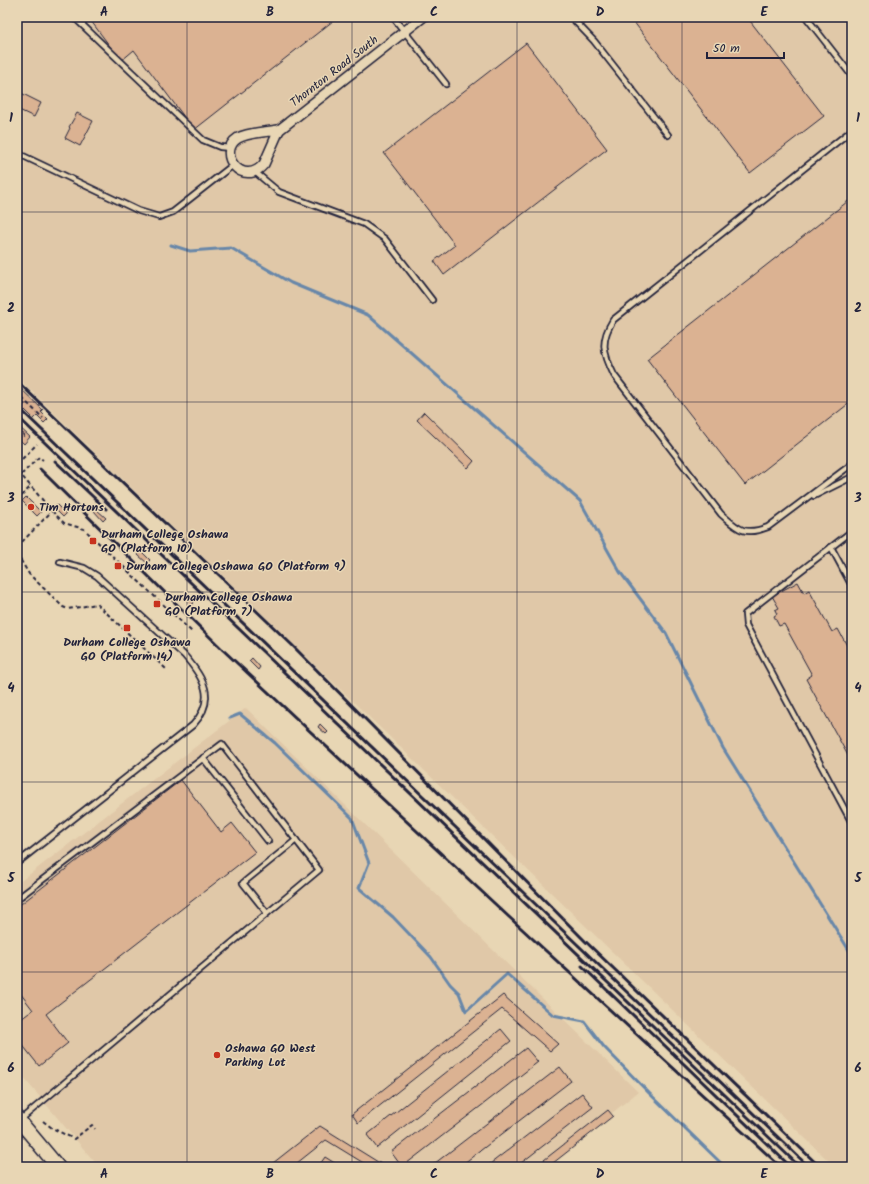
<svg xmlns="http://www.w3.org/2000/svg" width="869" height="1184" font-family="Kalam,sans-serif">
<rect width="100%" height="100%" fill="#e8d6b4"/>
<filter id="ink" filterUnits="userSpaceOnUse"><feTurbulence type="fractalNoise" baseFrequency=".025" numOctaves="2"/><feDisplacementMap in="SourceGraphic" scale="8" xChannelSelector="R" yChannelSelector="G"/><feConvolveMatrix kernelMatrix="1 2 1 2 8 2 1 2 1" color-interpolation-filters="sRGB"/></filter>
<g filter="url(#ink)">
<!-- built -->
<g fill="#e0c8a8">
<polygon points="17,17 852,17 852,1167 835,1167 17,377"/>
<polygon points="246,708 638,1092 545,1167 99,1167 17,1070 17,884"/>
</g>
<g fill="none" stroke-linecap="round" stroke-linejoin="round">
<!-- stream -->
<g stroke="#6787a9" stroke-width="3">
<polyline points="171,245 190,251 231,248 291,283 368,315 580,501 620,572 666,633 723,748 852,955"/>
<polyline points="230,718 240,714 275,743 352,818 369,863 359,888 393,917 431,957 450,984 459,993 466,1011 507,974 553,1015 584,1021 604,1047 649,1093 725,1167"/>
</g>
</g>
<!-- building -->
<g fill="#dbb292" stroke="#22223b">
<polygon points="88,17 338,17 194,130 134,50 121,61"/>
<polygon points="630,17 747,17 824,116 750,173"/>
<polygon points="526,43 607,149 444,275 434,261 455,245 384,153"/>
<polygon points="17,91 41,103 34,117 17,109"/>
<polygon points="77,113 93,121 80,146 65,138 70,128 69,127"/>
<polygon points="852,198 852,401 745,485 647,359"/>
<polygon points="18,386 43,410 41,412 48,419 44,423 37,416 34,419 25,410 17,418"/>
<polygon points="424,412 474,461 468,468 417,420"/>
<polygon points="17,425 30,437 24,444 17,437"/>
<polygon points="26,497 41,512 37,516 22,501"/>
<polygon points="57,505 66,514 63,517 54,508"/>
<polygon points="96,509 106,518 103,521 94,511"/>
<polygon points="141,551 150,560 147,563 138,555"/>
<polygon points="798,582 804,593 809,590 832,632 838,629 852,655 852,763 806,679 812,675 784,624 779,626 774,616 777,614 775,610 779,608 772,596"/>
<polygon points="186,595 194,603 191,605 183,597"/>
<polygon points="252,658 260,667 258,670 249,661"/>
<polygon points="320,724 328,732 326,734 318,727"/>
<polygon points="181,780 221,832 232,823 255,852 46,1014 68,1043 39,1066 17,1038 17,1022 33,1010 17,989 17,907"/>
<polygon points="503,995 558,1044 550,1051 502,1009 358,1123 352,1114"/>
<polygon points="501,1029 511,1041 377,1148 367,1135"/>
<polygon points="526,1048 538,1062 402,1167 391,1152"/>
<polygon points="560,1067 571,1081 459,1167 430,1167"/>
<polygon points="582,1093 593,1107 516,1167 486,1167"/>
<polygon points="608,1110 613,1116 548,1167 535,1167"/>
<polygon points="320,1126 386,1167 370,1167 326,1140 292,1167 268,1167"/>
<polygon points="325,1157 341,1167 318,1167"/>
</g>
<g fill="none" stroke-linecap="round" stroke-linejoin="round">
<defs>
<g id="lane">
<polyline points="74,17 203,140 220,147 231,148"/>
<polyline points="393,17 446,84"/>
<polyline points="571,17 594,41 668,135"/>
<polyline points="806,17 852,76"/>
<path d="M852,130L613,320C600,341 603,353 614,375L721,514C739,530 744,536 768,527L852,464"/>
<polyline points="17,153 139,211 159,217 173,212 233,165"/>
<polyline points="255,172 279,192 364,224 385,239 432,300"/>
<polyline points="814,496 852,477"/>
<polyline points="852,531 745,614 746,625 852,823"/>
<polyline points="831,547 852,586"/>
<polyline points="203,758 268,841"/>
<path d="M17,863L193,725C217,699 204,678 184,655L97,576L84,568L60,562"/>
<polyline points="17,899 222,744 319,870 20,1120"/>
<polyline points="267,913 243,883 296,840"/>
</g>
<g id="street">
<polyline points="279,130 423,17"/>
<path d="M279,130L264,164C243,189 215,153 238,138C249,132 267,132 279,130Z"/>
</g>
<polyline id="secondary" points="17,1118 58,1167"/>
</defs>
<!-- lane casing -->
<use href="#lane" stroke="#22223b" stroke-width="8"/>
<!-- street casing -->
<use href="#street" stroke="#22223b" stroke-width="12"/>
<!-- secondary casing -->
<use href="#secondary" stroke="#22223b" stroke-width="16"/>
<!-- path -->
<g stroke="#22223b" stroke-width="2" stroke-dasharray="4 3" stroke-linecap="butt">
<polyline points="17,393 26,402"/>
<polyline points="17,429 24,435 21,438 17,435"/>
<polyline points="17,464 37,444"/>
<polyline points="17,471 21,475"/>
<polyline points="17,501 31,486"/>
<polyline points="52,511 64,523 84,529 193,633"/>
<polyline points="17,547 52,511 21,475 39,457 43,460"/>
<polyline points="17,554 29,574 63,607 68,609 97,604 167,670"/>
<polyline points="43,1121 52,1128 74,1139 92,1125 95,1129"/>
</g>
<!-- lane -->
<use href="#lane" stroke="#e8d6b4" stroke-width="4.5"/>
<!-- street -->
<use href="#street" stroke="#e8d6b4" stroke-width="9"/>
<!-- secondary -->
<use href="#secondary" stroke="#e8d6b4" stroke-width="13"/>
<!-- rail -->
<g stroke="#22223b" stroke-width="3">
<polyline points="17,381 292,645 585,941 820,1167"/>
<polyline points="17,406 809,1167"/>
<polyline points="17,416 800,1167"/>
<polyline points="55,461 106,509"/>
<polyline points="40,469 223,650 509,917 781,1167"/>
<polyline points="582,966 791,1167"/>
</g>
<!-- path-bridge -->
<polyline stroke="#22223b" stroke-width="2" stroke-dasharray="4 3" stroke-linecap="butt" points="17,411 26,402 43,418"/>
</g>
</g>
<!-- grid -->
<path fill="none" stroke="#22223b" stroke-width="1" stroke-opacity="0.55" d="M187,17V1167M352,17V1167M517,17V1167M682,17V1167M17,212H852M17,402H852M17,592H852M17,782H852M17,972H852"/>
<!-- markers -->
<g fill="#c8321e" stroke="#e8d6b4" stroke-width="1.5">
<circle cx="31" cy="507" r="4"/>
<rect x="89" y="537" width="8" height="8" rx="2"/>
<rect x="114" y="562" width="8" height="8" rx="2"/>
<rect x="153" y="600" width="8" height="8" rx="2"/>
<rect x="123" y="624" width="8" height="8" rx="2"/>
<circle cx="217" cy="1055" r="4"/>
</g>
<g text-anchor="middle" stroke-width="3" stroke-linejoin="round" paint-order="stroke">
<!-- street labels -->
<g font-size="12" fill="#22223b" stroke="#e8d6b4">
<text transform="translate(334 71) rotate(-38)" y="4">Thornton Road South</text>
</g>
<!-- poi labels -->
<g font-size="12" font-weight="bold" fill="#22223b" stroke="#e8d6b4" text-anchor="start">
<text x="39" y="511">Tim Hortons</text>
<text x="101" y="538">Durham College Oshawa<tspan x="101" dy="14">GO (Platform 10)</tspan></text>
<text x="126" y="570">Durham College Oshawa GO (Platform 9)</text>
<text x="165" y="601">Durham College Oshawa<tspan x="165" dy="14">GO (Platform 7)</tspan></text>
<text x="127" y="646" text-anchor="middle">Durham College Oshawa<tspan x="127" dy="14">GO (Platform 14)</tspan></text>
<text x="225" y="1052">Oshawa GO West<tspan x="225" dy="14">Parking Lot</tspan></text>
</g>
</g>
<!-- margin -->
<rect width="869" height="1184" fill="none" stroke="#e8d6b4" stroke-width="44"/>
<!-- scale -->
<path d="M707 52v6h77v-6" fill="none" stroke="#22223b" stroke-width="2"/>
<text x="713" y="52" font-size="12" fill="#22223b" stroke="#e8d6b4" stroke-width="3" paint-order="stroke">50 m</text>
<rect x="22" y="22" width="825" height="1140" fill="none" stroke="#22223b" stroke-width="1.5"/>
<g font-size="13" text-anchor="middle" font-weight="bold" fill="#22223b">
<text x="104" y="16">A</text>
<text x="270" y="16">B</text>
<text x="434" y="16">C</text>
<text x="600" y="16">D</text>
<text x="764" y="16">E</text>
<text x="11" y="122">1</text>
<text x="858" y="122">1</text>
<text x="11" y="312">2</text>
<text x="858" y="312">2</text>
<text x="11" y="502">3</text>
<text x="858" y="502">3</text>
<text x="11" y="692">4</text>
<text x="858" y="692">4</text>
<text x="11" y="882">5</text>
<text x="858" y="882">5</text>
<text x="11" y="1072">6</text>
<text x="858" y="1072">6</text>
<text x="104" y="1178">A</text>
<text x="270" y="1178">B</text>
<text x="434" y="1178">C</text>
<text x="600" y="1178">D</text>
<text x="764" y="1178">E</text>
</g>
</svg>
